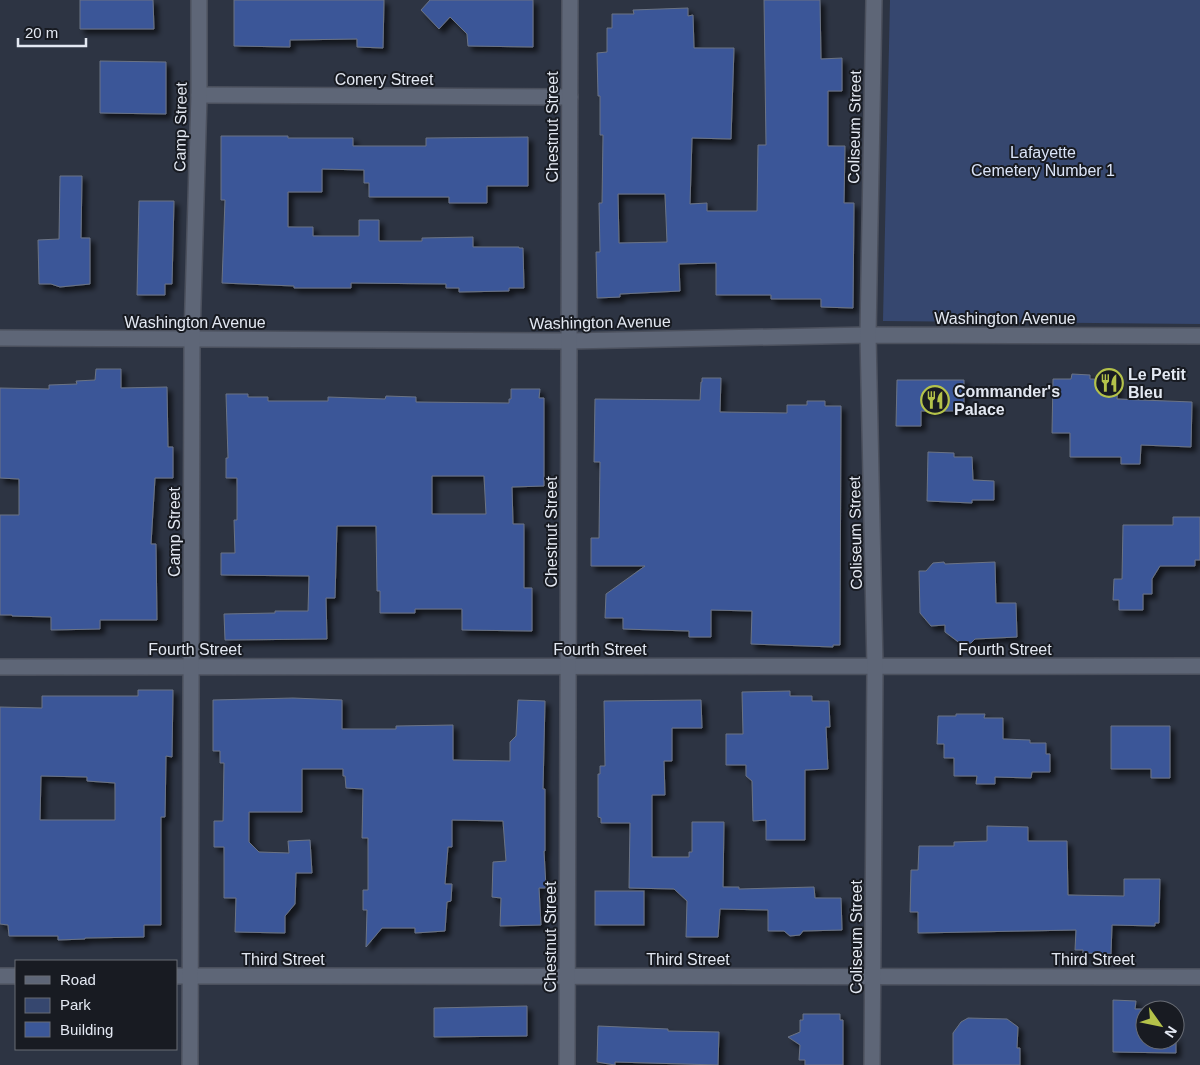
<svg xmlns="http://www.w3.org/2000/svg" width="1200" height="1065" font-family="Helvetica,sans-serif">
<defs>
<filter id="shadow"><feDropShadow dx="4.5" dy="4.5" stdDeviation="2.5" flood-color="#0009"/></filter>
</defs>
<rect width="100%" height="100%" fill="#2d3443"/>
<!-- green -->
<polygon fill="#36476f" points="890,0 1200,0 1200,324 883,321"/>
<!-- building -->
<g fill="#3b5798" stroke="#6b7384" fill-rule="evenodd" filter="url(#shadow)">
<polygon points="80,0 153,0 154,29 80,29"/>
<polygon points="234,0 384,0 383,48 357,47 357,39 290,40 290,47 234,46"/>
<polygon points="430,0 533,0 533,47 468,46 467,34 450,17 439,29 421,10"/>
<path d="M764,0H820L821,59L842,58V91H828V146H845L844,203H854L853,308L821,307V299H771V295H716V263L679,264L680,291L620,294V297L597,298L596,252H600L599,203H602L603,135H600V96H598L597,53L607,52V28H612V14H634L633,10L688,8V16L693,15L694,48H734L731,139L692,138L690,204L707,203V211H757L758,145H766ZM618,194H665L667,242L619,243Z"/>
<polygon points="100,61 166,62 166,114 100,113"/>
<polygon points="221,136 288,136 288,138 353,138 353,146 426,146 426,138 528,137 528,186 487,186 487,203 449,203 449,197 369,197 369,183 364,183 364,170 322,169 322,192 288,192 288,227 313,227 313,236 359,236 359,220 379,220 379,241 422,241 422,238 473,237 473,247 519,247 519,248 523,248 524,288 509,288 509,291 459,292 459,288 446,288 446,284 351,283 351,288 294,288 294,286 222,283 225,200 221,200"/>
<polygon points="60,176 82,176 81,238 90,238 90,284 60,287 51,284 39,284 38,240 59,239"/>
<polygon points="139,201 174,201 172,284 165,284 165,295 137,295"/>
<polygon points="96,369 121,369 121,388 167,387 168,447 173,447 173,478 155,478 151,544 156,544 157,620 100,620 100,629 51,630 51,617 12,616 12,615 0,615 0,515 19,515 19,479 0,478 0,388 49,389 49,385 77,384 76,381 95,380"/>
<polygon points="1072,374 1090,375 1090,379 1118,380 1117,399 1192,402 1191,447 1141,445 1140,464 1121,464 1121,457 1070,457 1070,433 1052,433 1053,379 1071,379"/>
<polygon points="702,378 721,378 720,412 787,413 787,405 807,405 807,401 825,401 825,406 841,406 840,645 833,645 833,647 751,644 752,611 711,610 711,637 689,637 689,631 623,629 623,618 605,618 606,594 645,566 591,566 591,538 599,538 600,462 594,462 595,399 700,400 701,382 702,382"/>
<polygon points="897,380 964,380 964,411 921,411 921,426 896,426"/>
<path d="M511,389H540L539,398H544V486L512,487L513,524H524V588H532V631L462,630V609H415V613H380V591H377L376,526H337L335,598H326L327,639L225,640L224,614L275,613V611H308L309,576L221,575V553H235L234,520H237V478H226V458H228L226,394H248V397H268V401H328V397L385,399L386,396L416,397V402L509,403V399H511ZM432,476H484L486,514H432Z"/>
<polygon points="928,452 954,453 954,457 972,457 973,480 994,481 994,500 972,500 972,503 927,501"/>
<polygon points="1173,517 1200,517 1200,560 1195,560 1195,566 1160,566 1152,579 1152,594 1143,594 1143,610 1119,610 1119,600 1113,600 1114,579 1122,579 1123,525 1173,525"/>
<polygon points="944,562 945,564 995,562 996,603 1016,603 1017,637 975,639 971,643 961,644 945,632 945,625 931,626 920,613 919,571 926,571 933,563"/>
<path d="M138,690H173L172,757L166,756L165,817H161V925H144V937L85,938V939L58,940V936H9L8,925L0,924V707L42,708V696H138ZM41,776L87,777V781L115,783V820H40Z"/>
<polygon points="790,691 790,696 812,696 812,701 829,701 830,727 826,727 828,769 805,770 805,840 766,840 766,820 753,821 752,781 746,776 746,765 726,765 726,734 743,734 742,692"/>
<polygon points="293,698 342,700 342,729 396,729 396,726 453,725 453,760 510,761 510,742 516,736 518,700 545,701 543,789 545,789 545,851 544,851 546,888 539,888 541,925 500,926 501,898 492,897 493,862 506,861 503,821 452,820 452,847 448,847 445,884 452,884 451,901 447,902 445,931 415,933 415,928 382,928 366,947 367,910 363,910 363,890 368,890 368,838 362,838 363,789 346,788 345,776 343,776 343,769 302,769 302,812 249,812 249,842 259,852 289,853 288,841 310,840 312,873 296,873 295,904 285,916 285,933 235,932 236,898 224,898 224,847 214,847 214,821 223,821 224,763 220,763 220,751 213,751 213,700"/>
<polygon points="701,700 702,728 672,728 672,761 664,761 665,795 652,795 652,857 689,857 689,852 692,852 692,822 724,822 723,887 739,887 739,889 814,887 815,898 841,898 842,930 803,931 800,935 790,936 784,931 768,931 768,910 720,909 718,937 686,937 687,901 674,889 629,888 630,823 601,823 601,818 598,817 598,774 600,774 600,766 605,766 604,701"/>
<polygon points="956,714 985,714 984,718 1003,718 1003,739 1030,740 1030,743 1046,743 1046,754 1050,754 1050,772 1032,772 1031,778 995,777 995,784 976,784 977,776 954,776 954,758 944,758 944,744 937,744 938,716 956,716"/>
<polygon points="1111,726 1170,726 1170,778 1151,778 1151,769 1111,769"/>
<polygon points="987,826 1028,827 1028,841 1067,841 1068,895 1124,896 1124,879 1160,879 1159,923 1155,923 1155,926 1112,925 1111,954 1083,953 1083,950 1075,950 1076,930 918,933 918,912 910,912 911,870 918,870 919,846 954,846 954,842 987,841"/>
<rect x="595" y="891" width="49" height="34"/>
<polygon points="1113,1000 1136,1001 1135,1009 1157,1009 1145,1010 1145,1040 1175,1040 1176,1034 1176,1053 1113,1052"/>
<polygon points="527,1006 527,1036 434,1037 434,1008"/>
<polygon points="803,1014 840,1014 840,1020 843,1020 843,1065 805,1065 805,1060 799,1060 800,1045 788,1037 800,1032 800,1020 803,1020"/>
<polygon points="968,1018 1007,1019 1018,1027 1017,1048 1020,1048 1020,1065 953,1065 953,1033 961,1022"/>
<polygon points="598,1026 668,1029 668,1031 719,1032 718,1065 615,1062 615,1065 597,1062"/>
</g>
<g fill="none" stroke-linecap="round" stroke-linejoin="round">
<defs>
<g id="minor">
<polyline points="199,95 570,97"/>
<polyline points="0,338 569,341 868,335 1200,336"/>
<polyline points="0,667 1200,666"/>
<polyline points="0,976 16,976"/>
<polyline points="176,976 1200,977"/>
<polyline points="190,1065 192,339 199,95 199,0"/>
<polyline points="567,1065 570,0"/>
<polyline points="872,1065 875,667 868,335 874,0"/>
</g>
</defs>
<!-- minor casing -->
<use href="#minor" stroke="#4b505d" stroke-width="18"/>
<!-- minor -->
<use href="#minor" stroke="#5e6677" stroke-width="15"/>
</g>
<!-- icons -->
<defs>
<symbol id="restaurant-ring" viewBox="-11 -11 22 22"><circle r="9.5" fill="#181b22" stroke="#b4c24a" stroke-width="1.5"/><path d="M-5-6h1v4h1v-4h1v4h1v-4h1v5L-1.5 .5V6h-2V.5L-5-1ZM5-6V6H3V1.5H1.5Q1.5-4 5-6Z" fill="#b4c24a"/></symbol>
</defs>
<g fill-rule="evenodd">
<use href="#restaurant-ring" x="1093" y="367" width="32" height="32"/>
<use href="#restaurant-ring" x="919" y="384" width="32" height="32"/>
</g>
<g text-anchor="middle" stroke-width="4" stroke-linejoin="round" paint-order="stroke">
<!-- street labels -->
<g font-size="16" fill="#e3e8f2" stroke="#181b22">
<text x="384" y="85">Conery Street</text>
<text transform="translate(180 127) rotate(-89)" y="6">Camp Street</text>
<text transform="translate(552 127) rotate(-90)" y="6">Chestnut Street</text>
<text transform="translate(854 127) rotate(-89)" y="6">Coliseum Street</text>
<text x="1005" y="324">Washington Avenue</text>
<text x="195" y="328">Washington Avenue</text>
<text transform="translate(600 322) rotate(-1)" y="6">Washington Avenue</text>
<text transform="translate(174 532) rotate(-90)" y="6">Camp Street</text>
<text transform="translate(551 532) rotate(-90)" y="6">Chestnut Street</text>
<text transform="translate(855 533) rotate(-91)" y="6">Coliseum Street</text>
<text x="195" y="655">Fourth Street</text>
<text x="600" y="655">Fourth Street</text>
<text x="1005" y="655">Fourth Street</text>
<text transform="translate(550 937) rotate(-90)" y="6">Chestnut Street</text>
<text transform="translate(856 937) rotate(-90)" y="6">Coliseum Street</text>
<text x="283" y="965">Third Street</text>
<text x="688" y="965">Third Street</text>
<text x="1093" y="965">Third Street</text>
</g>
<!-- park labels -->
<g font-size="16" fill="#dbe4f8" stroke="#181b22">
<text x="1043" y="158">Lafayette<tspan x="1043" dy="18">Cemetery Number 1</tspan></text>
</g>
<!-- poi labels -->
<g font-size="16" font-weight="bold" fill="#e3e8f2" stroke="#181b22" text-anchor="start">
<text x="1128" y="380">Le Petit<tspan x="1128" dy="18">Bleu</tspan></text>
<text x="954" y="397">Commander's<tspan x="954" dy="18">Palace</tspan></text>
</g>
</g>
<!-- legend -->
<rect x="15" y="960" width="162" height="90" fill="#181b22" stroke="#696d75"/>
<rect x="25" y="976" width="25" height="8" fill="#5e6677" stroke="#696d75"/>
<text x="60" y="985" font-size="15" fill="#e3e8f2">Road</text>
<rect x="25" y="998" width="25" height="15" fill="#36476f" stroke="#696d75"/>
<text x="60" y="1010" font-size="15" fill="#e3e8f2">Park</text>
<rect x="25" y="1022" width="25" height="15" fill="#3b5798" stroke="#696d75"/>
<text x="60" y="1035" font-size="15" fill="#e3e8f2">Building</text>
<!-- north arrow -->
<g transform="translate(1160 1025) rotate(123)"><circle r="24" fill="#181b22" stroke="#696d75"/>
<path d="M0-4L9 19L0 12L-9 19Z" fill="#b4c24a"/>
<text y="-8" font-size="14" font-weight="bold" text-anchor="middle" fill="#e3e8f2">N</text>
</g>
<!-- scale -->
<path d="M18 38v8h68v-8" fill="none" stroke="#e3e8f2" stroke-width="2.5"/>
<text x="25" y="38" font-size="15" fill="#e3e8f2" stroke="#181b22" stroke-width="4" paint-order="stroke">20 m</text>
</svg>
